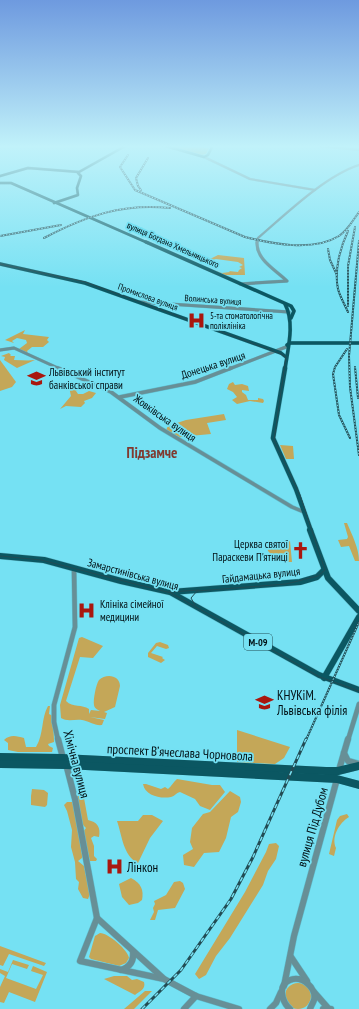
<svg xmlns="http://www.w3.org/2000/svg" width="359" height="1009" font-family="'PT Sans Narrow',sans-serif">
<rect width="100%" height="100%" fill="#75e1f3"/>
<!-- green -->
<g fill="#c4a758">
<polygon points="171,145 209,148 206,154 201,155 169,146"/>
<polygon points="218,255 244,258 245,275 222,275 213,270 222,273 230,272 229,271 238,272 239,270 242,268 239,267 243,265 238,262 216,259 204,262"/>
<polygon points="25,330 23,334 49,337 47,340 49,342 43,347 32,347 27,351 28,353 19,349 27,343 26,340 17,338 12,341 14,343 5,340"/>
<path d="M9,353L11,355L10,356H15L14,360C21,360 28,361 35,360L17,368L4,360L5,357L1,356Z"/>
<polygon points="0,360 16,382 12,387 0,391"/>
<polygon points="233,382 235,385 242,384 248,386 249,391 242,390 242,392 246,395 248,400 258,400 258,398 263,399 264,401 263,403 250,401 237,404 232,400 237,397 233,392 227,389 229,384"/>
<polygon points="86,383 91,386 83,387 76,391 78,394 83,394 89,391 96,393 92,398 84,401 85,403 81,407 66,406 60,409 71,396 69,387 75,389 81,384"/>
<polygon points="224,414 226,420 207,423 211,434 179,437 166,430 168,426 186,420"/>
<polygon points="280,445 293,446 294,459 286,459"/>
<path d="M344,523H347C352,535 359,548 359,561H355L349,546L341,547L338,540L347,539L348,537Z"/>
<polygon points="290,541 292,562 286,562 284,558 274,557 268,551 267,543"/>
<path d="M82,637L103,646L93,658L80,657L66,701C73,708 82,704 89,709V714L91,710L100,711C98,710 94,708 94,705C93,700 96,684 99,680C106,673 120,675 120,686L115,707L104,712L107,713L105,719L90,717L104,720L102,725C95,726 89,721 82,720C75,719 67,722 61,718L60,705L79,638Z"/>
<polygon points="160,642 168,645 169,648 166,649 157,646 151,653 163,657 162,658 165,660 161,663 148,657 148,653 156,643"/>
<path d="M48,706H50L49,714L53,716L54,742L48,744L49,746L53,748L52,752H18L8,750V743L4,740C10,734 17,736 24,738L26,747H36C44,734 41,718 48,706Z"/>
<polygon points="237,730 290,747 284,758 275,764 237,762"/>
<path d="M177,779L212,785H220L225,792L210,810L200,806L195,799L180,792C176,793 175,796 171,797C161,799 145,796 143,784H146L161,789L165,787L168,789C172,786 173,782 177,779Z"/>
<polygon points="32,789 44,790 48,793 47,805 45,807 31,805 31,796"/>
<polygon points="230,791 240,797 241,802 238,812 231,817 226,838 219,852 204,853 194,867 184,865 183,855 193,849 190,842 192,828 203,814 210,812"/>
<path d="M78,794L82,795L84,798L88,820C97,822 101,827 99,837L94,836L91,838L94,846V856L97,859L96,861H90L83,832L86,828L82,824L76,797Z"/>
<polygon points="67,802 72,802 74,807 82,854 82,858 78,861 84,866 90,894 88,899 83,898 78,889 79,882 76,879 75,862 71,847 72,830 67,811 64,805"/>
<path d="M347,814L349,817C339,823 331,837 336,848L334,856L329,854L337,820L340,816Z"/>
<path d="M143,815H152L163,821L150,838L138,863C123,856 122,835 117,821H138Z"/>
<polygon points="276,843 279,846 276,859 268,871 263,885 230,938 216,956 206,975 199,979 195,974 245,892 266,852 269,844"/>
<path d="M131,878C141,883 144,890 142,900L138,903L129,905L122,897L119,884Z"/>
<polygon points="180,881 183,883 185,889 175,908 158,910 155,920 150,920 154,912 153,908 155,904 154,901 166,895 174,882"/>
<path d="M100,933C108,933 128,950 129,958L126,963L119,966L91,959L89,957L95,936Z"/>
<polygon points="0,946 46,963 44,966 9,954 3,966 0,965"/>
<polygon points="13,960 29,965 27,969 12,964 6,978 36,989 43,975 31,971 33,966 47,972 35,1002 9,992 4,1003 0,1002 0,987 5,976 0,973 0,969 8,972"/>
<path d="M114,976H127L132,980L137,979L144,982C146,989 140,991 135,995L104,979Z"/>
<circle cx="298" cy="996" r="13"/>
<polygon points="145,991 152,991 134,1009 124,1009"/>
</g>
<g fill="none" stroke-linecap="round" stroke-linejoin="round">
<defs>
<g id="minor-far4">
<polyline points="309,145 359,150"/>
<polyline points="204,157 250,179 315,190"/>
<path d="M257,243L258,238C286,214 325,176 359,165"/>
</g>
<g id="minor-far3">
<path d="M240,284L287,281C276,270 256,260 257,242"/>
<polyline points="139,302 289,312"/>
<polyline points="0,350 14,348 60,369"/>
<polyline points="229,369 286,347"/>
</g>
<g id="minor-far2">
<polyline points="58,368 111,392 160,428 292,507 304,512"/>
<polyline points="120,397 195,382 231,368"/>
</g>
<g id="minor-far1">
<polyline points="58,740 54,722 54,705 75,627 74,569"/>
<polyline points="348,740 359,704"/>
</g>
<g id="minor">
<polyline points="58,739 63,758"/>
<polyline points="344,753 348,761 359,764"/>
<polyline points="66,764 75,799 97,918 80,961 164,979 196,996 239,1009"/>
<polyline points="339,770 348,739"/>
<polyline points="97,918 163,978"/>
<polyline points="291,957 307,981"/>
<path d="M121,970C130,967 134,961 133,952"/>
<polyline points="284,986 294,936 337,779"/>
<polyline points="314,992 328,1008"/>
<polyline points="184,1009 196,996"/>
<polyline points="270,1009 276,1003 281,992"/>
<path d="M290,1009C282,1002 277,985 290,980C302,975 317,988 314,1000C313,1003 311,1006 310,1009"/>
<polyline points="323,1009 331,1009"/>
</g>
<g id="major-far4">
<polyline points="162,145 204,157 208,155 213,145"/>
<polyline points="0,176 28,168 79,172 127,145"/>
<polyline points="0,183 11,183 148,243"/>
<polyline points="54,203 78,195 77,188 81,176 78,173"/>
</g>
<g id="major-far3">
<polyline points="146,242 291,306 294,311 291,318"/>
<polyline points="0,264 85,283 281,353 286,357"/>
<polyline points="287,345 290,343 359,343"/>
<path d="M285,369C288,348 295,323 285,304"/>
</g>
<polyline id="major-far2" points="285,368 273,438 296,489 311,531"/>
<g id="major-far1">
<polyline points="310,530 328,578 359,611"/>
<polyline points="0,556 44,560 121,581 170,592 319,675 359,690"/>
<polyline points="171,592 300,582 317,577 324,570"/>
<polyline points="324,678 359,617"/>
</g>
<g id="major">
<polyline points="0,757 62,758 326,771 338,771 359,766"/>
<polyline points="0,764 66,765 337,779 359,785"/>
</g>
</defs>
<!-- minor-far4 casing -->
<use href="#minor-far4" stroke="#62bfcf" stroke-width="2.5"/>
<!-- minor-far3 casing -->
<use href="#minor-far3" stroke="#62bfcf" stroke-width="3.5"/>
<!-- minor-far2 casing -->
<use href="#minor-far2" stroke="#62bfcf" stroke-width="4.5"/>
<!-- minor-far1 casing -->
<use href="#minor-far1" stroke="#62bfcf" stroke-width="5.5"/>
<!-- minor casing -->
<use href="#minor" stroke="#62bfcf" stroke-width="7"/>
<!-- major-far4 casing -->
<use href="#major-far4" stroke="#62bfcf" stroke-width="3"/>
<!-- major-far3 casing -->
<use href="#major-far3" stroke="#62bfcf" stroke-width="4"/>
<!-- major-far2 casing -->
<use href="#major-far2" stroke="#62bfcf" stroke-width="5.5"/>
<!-- major-far1 casing -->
<use href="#major-far1" stroke="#62bfcf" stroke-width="7"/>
<!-- major casing -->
<use href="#major" stroke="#62bfcf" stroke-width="8"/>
<!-- minor-far4 -->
<use href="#minor-far4" stroke="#678f96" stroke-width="2"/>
<!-- minor-far3 -->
<use href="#minor-far3" stroke="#678f96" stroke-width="3"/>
<!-- minor-far2 -->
<use href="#minor-far2" stroke="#678f96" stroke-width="3.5"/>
<!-- minor-far1 -->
<use href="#minor-far1" stroke="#678f96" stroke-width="4.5"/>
<!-- minor -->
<use href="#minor" stroke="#678f96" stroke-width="6"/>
<!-- major-far4 -->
<use href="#major-far4" stroke="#0b5762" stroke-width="2.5"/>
<!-- major-far3 -->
<use href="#major-far3" stroke="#0b5762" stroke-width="3.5"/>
<!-- major-far2 -->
<use href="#major-far2" stroke="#0b5762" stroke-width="4.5"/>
<!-- major-far1 -->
<use href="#major-far1" stroke="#0b5762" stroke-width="6"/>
<!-- major -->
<use href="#major" stroke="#0b5762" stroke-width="8"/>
<!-- tram -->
<g stroke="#224c54" stroke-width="1">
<polyline points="0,264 85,282 279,353 286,357 274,440 300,495 325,570 318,576 286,584 197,591 191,598 195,605"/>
<polyline points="0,556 41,560 171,593 320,677 359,691"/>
<polyline points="169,592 199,590"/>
</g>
<defs>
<g id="rail-far1">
<path d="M128,155L120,167L135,190L245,237C273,244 313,252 339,236C348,230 353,220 359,212"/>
<polyline points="141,190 138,186 136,178 148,158"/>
<path d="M348,231C340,248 334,271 338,289C340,297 345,305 348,312"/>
<polyline points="0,236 61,225"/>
<path d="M44,238C86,216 122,203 170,208"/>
<polyline points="359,241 349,356 350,387 359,455"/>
<polyline points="328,249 330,260 337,275"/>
<polyline points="348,306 348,266 355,227"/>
<polyline points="347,349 335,367 333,374 339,415 350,438"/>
<polyline points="355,367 358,398"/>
<polyline points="306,740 359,622"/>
</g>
<polyline id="rail" points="142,1009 181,970 231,899 253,857 306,739"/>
</defs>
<!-- rail-far1 casing -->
<use href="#rail-far1" stroke="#224c54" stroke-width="2"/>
<!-- rail casing -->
<use href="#rail" stroke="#224c54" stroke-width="3"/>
<!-- rail-far1 -->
<use href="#rail-far1" stroke="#75e1f3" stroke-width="1" stroke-dasharray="1.5" stroke-linecap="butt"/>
<!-- rail -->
<use href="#rail" stroke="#75e1f3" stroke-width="1.5" stroke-dasharray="4.5" stroke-linecap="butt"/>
</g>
<!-- sky -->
<linearGradient id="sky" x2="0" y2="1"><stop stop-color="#6e9adf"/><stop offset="0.51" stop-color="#c1f2fa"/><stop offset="1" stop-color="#c1f2fa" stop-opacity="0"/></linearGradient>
<rect width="359" height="287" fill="url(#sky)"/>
<!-- icons -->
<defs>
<symbol id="hospital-bare" viewBox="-9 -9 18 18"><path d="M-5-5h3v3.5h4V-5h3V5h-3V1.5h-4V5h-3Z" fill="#a9170e" stroke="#75e1f3" stroke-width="2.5" paint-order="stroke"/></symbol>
<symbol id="university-bare" viewBox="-9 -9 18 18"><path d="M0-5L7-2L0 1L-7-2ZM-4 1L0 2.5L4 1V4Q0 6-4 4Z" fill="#a9170e" stroke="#75e1f3" stroke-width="2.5" paint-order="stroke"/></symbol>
<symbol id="church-bare" viewBox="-9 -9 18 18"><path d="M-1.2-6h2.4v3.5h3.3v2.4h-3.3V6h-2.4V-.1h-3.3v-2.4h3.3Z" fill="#a9170e" stroke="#75e1f3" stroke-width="2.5" paint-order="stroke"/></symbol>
</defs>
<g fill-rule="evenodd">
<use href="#hospital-bare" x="184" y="308" width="25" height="25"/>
<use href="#university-bare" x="24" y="366" width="25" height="25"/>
<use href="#church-bare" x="288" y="538" width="25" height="25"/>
<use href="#hospital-bare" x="74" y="598" width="25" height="25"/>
<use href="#university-bare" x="252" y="690" width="25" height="25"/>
<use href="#hospital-bare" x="102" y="854" width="25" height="25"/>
</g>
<g text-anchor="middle" stroke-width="3.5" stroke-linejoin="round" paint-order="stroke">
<!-- far-street labels -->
<g font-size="9" fill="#000f13" stroke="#75e1f3">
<text transform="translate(173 245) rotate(24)" y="3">вулиця Богдана Хмельницького</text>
<text transform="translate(148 297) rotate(20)" y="3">Промислова вулиця</text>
<text transform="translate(213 300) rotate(4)" y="3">Волинська вулиця</text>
</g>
<!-- far-poi labels -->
<g font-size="9" fill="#000f13" stroke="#75e1f3" text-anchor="start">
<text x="210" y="319">5-та стоматологічна<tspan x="210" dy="10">поліклініка</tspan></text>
</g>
<!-- shield labels -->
<rect fill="#75e1f3" stroke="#234e56" stroke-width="1" x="244" y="634" width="28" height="16" rx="3"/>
<g font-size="10" font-weight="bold" fill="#000f13">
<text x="258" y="646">М-09</text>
</g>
<!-- street labels -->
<g font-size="11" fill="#000f13" stroke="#75e1f3">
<text transform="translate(213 365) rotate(-18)" y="4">Донецька вулиця</text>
<text transform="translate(165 418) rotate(35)" y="4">Жовківська вулиця</text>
<text transform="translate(133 574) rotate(15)" y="4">Замарстинівська вулиця</text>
<text transform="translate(261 575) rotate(-6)" y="4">Гайдамацька вулиця</text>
</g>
<!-- poi labels -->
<g font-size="11" fill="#000f13" stroke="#75e1f3" text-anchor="start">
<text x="49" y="376">Львівський інститут<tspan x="49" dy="13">банківської справи</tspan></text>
<text x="288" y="548" text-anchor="end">Церква святої<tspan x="288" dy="13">Параскеви П'ятниці</tspan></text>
<text x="100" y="608">Клініка сімейної<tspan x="100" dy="13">медицини</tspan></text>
</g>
<!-- near-poi labels -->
<g font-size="13" fill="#000f13" stroke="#75e1f3" text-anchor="start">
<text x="277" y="700">КНУКіМ.<tspan x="277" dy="15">Львівська філія</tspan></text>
<text x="127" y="872">Лінкон</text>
</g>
<!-- near-street labels -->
<g font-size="13" fill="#000f13" stroke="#75e1f3">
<text transform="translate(180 752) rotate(3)" y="5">проспект Вʼячеслава Чорновола</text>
<text transform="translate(77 764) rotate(75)" y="5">Хімічна вулиця</text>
<text transform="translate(312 827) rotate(-74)" y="5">вулиця Під Дубом</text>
</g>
<!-- district labels -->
<g font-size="15" font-weight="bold" fill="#803a30" stroke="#75e1f3">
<text x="152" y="458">Підзамче</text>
</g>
</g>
</svg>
